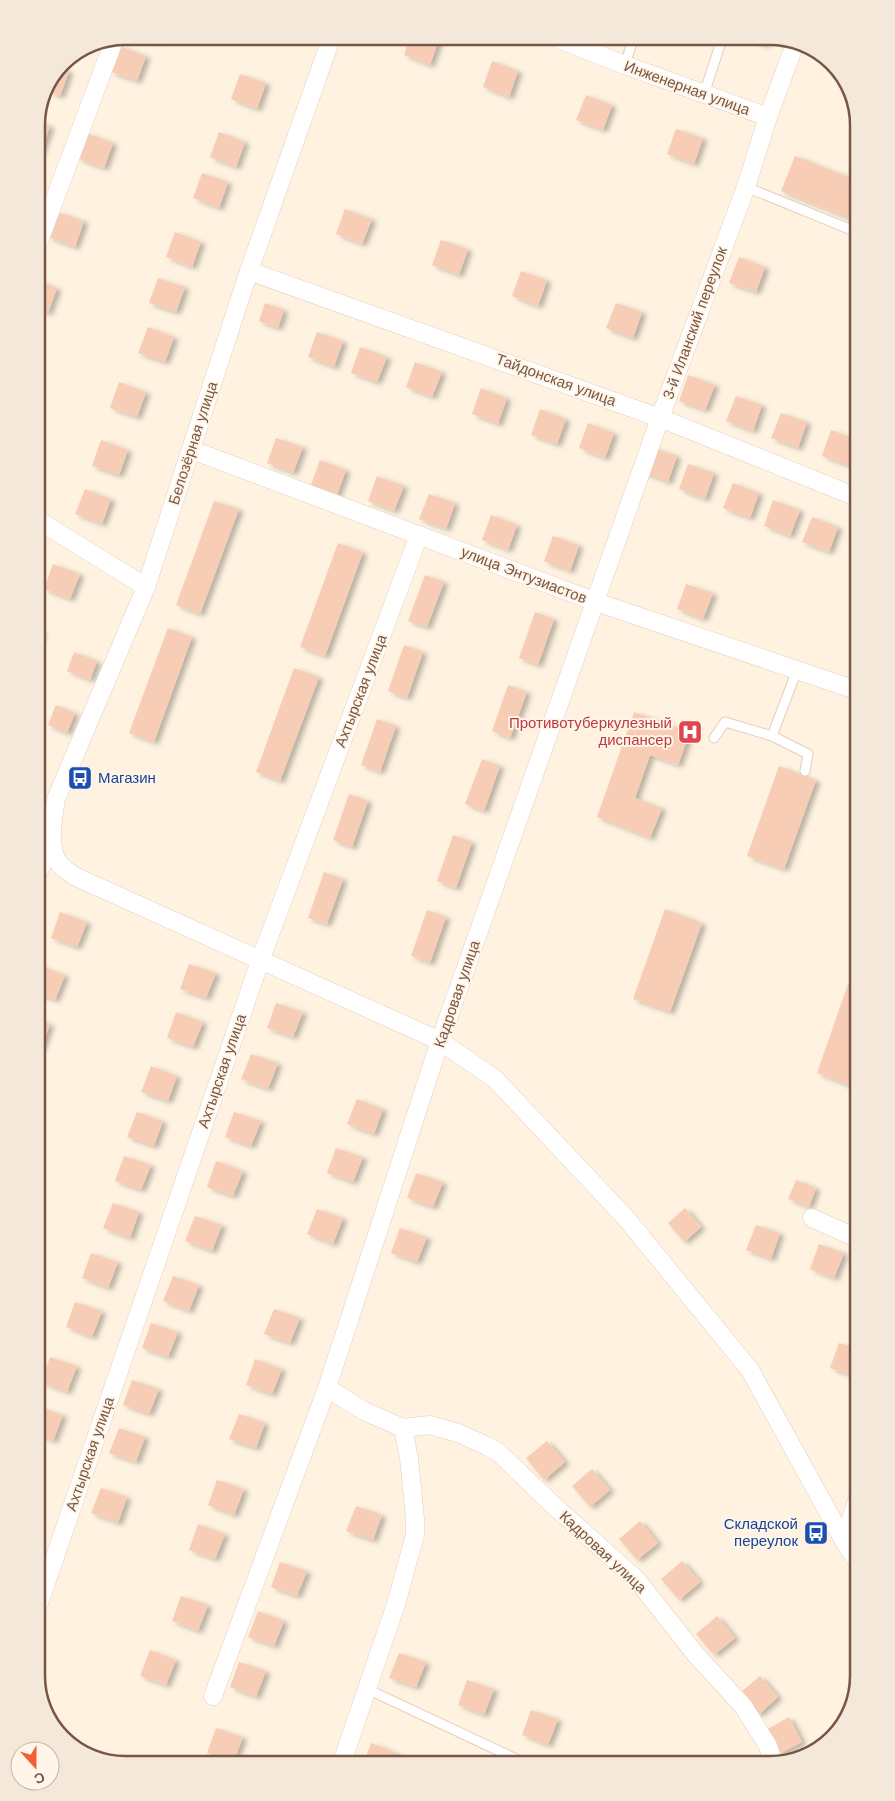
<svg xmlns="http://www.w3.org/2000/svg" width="895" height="1801" font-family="Helvetica,sans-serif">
<defs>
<filter id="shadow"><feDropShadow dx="4.5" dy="2.5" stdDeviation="2.5" flood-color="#0004"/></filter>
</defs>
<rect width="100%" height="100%" fill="#fff2e0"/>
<!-- building -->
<g fill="#f7cdb5" filter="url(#shadow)">
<polygon points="140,36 157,36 155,42"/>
<polygon points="410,36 431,36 439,39 430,65 404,55"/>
<polygon points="751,36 768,36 765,45 741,37"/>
<polygon points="120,46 146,56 137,81 111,72"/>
<polygon points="492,61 518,71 509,97 483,87"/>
<polygon points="60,68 69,71 60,96 49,92"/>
<polygon points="240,74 266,83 257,109 231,99"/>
<polygon points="586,95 612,105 603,130 576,120"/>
<polygon points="36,121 50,126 41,152 36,150"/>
<polygon points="676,129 703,138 694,164 667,154"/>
<polygon points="219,132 245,142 236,167 210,157"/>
<polygon points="87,133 113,143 104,168 77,158"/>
<polygon points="795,156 859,181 859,200 851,219 781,191"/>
<polygon points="202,173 228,182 219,208 193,198"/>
<polygon points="345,209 372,219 362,244 336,234"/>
<polygon points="58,212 84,221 75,247 48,237"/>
<polygon points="175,232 201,242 192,267 166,257"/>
<polygon points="441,240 468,249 459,275 432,265"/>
<polygon points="739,257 765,267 756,292 729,283"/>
<polygon points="521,271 547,280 538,306 512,296"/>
<polygon points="158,278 185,287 176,312 149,303"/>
<polygon points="36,280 57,288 48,313 36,309"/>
<polygon points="265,303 284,310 278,328 259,321"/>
<polygon points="616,303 642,312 633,338 606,328"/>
<polygon points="148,327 174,337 165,362 138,353"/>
<polygon points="317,332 343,341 334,367 308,357"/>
<polygon points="360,347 387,357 377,382 351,373"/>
<polygon points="415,362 442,372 432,397 406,387"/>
<polygon points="688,375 715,385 705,410 679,401"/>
<polygon points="119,382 146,392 137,417 110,408"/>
<polygon points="481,388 507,398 498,424 472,414"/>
<polygon points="736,396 762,405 753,431 726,421"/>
<polygon points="540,409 566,419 557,444 531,435"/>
<polygon points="781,413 807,422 798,448 771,438"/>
<polygon points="588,423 614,433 605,458 579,448"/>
<polygon points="831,430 858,440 848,465 822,456"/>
<polygon points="276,438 303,447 293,473 267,463"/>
<polygon points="101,440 128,450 119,475 92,466"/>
<polygon points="651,447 677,456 668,482 642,472"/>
<polygon points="320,460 346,470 337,495 311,485"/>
<polygon points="688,464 714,473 705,499 679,489"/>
<polygon points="377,476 404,486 394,511 368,501"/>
<polygon points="733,483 759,493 750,518 723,508"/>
<polygon points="85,489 111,499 102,524 75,514"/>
<polygon points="429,494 455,503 446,529 419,519"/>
<polygon points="773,500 800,510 790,536 764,526"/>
<polygon points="214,501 239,509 200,614 176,605"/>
<polygon points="491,515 517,525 508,550 482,540"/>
<polygon points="812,517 838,527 829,552 802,542"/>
<polygon points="553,536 579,545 570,571 544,561"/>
<polygon points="338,543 363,552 325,656 300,647"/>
<polygon points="859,545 859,559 854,557"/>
<polygon points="53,564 80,574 70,599 44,589"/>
<polygon points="425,575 444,582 427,627 408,621"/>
<polygon points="686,584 713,593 703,619 677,609"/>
<polygon points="535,612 554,619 538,665 519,658"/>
<polygon points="168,628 192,637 154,742 129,733"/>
<polygon points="36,629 42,631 37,647 36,647"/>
<polygon points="404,645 423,652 407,698 388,691"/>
<polygon points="74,652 97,661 90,680 67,671"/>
<polygon points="294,668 319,677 280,781 256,772"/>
<polygon points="508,685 527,692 510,738 492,731"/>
<polygon points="56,705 75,713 67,733 48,725"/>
<polygon points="634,712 690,732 678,765 650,755 635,798 662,808 650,838 597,817"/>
<polygon points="377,719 396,726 380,772 361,765"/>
<polygon points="482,759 500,766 484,811 465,804"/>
<polygon points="779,766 816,780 784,869 747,856"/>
<polygon points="349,794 368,801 352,847 333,840"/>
<polygon points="453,835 472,842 456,888 437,881"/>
<polygon points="324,872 343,879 327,924 308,918"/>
<polygon points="665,909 702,923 670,1012 633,999"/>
<polygon points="427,910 446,917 430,963 411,956"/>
<polygon points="60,912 87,922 77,947 51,938"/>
<polygon points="189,964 216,973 206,998 180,989"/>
<polygon points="38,965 65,975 55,1000 36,993 36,971"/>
<polygon points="848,984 859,988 859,1073 854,1087 817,1073"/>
<polygon points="276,1003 303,1012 293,1037 267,1028"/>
<polygon points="176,1012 203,1022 193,1047 167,1038"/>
<polygon points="36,1019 50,1024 41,1049 36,1047"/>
<polygon points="251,1054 278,1063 268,1089 241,1079"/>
<polygon points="151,1066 177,1076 168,1101 141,1092"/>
<polygon points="357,1099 383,1109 374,1134 347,1124"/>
<polygon points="137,1112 163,1121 154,1146 127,1137"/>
<polygon points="234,1112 261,1121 251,1146 225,1137"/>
<polygon points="336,1148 363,1157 353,1182 327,1173"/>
<polygon points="124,1156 151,1165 141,1190 115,1181"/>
<polygon points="216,1161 243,1171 233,1196 207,1187"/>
<polygon points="416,1173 443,1182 433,1207 407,1198"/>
<polygon points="796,1180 816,1188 809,1207 788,1199"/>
<polygon points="113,1203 139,1212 130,1238 103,1228"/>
<polygon points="685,1208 701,1227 684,1242 668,1223"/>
<polygon points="317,1209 343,1218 333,1244 307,1234"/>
<polygon points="195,1216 222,1225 212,1251 185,1241"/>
<polygon points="756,1225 780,1233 771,1259 746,1250"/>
<polygon points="400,1228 427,1237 417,1262 391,1253"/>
<polygon points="819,1244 844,1253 834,1278 810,1269"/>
<polygon points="91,1253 118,1262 108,1288 82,1278"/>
<polygon points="173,1276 199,1285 189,1311 163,1301"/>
<polygon points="75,1302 102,1311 92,1337 66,1327"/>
<polygon points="274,1309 300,1318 290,1343 264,1334"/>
<polygon points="151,1323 178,1332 168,1357 142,1348"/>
<polygon points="839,1343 859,1349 859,1365 855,1376 830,1368"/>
<polygon points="50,1357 77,1366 67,1392 41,1382"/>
<polygon points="255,1359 282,1369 272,1394 246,1385"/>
<polygon points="132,1380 159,1389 149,1414 123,1405"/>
<polygon points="36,1406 63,1415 53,1441 36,1434"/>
<polygon points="239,1414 265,1423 256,1448 229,1439"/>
<polygon points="119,1428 145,1437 136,1462 109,1453"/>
<polygon points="547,1441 565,1462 544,1480 526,1458"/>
<polygon points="592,1469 610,1490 590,1507 572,1486"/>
<polygon points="217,1480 244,1489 234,1515 208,1505"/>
<polygon points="101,1488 127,1497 118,1523 91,1513"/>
<polygon points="356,1506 382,1515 373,1540 346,1531"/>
<polygon points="640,1521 658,1543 637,1560 619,1539"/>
<polygon points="198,1524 225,1534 215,1559 189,1550"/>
<polygon points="682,1561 700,1582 679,1600 661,1579"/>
<polygon points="280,1562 307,1571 297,1596 271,1587"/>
<polygon points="181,1596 208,1605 198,1631 172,1621"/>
<polygon points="258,1611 284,1621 274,1646 248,1637"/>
<polygon points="717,1616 735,1638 714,1655 696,1634"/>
<polygon points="150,1650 176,1660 166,1685 140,1676"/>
<polygon points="399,1653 426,1662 416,1687 389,1678"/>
<polygon points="239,1662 266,1671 256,1697 230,1687"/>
<polygon points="760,1676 778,1697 758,1715 740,1693"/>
<polygon points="467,1680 494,1689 484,1715 458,1705"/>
<polygon points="531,1710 558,1719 548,1745 522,1735"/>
<polygon points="789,1717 802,1742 779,1754 766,1730"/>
<polygon points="216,1728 243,1737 233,1763 207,1753"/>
<polygon points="371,1743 397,1753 393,1765 363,1765"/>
</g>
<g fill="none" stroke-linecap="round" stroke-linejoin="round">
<defs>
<g id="service">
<polyline points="625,65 634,36"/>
<polyline points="704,94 723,36"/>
<polyline points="746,187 859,233"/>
<polyline points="772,736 808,754 805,771"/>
<polyline points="714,738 725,722 772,736 797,670"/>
<polyline points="367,1689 529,1765"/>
</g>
<g id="minor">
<path d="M332,36L249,271L146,587L56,799C53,819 46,849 61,866C65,869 70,873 74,876L440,1041L495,1079L625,1217L750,1370L844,1541L859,1564"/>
<polyline points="551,36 625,65 768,117"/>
<polyline points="36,249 115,38"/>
<polyline points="249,271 660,418 859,498"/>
<polyline points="192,450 596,602 859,691"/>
<polyline points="36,519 146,587"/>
<polyline points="36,876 52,847"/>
<polyline points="812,1218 859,1239"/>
<polyline points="327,1388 364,1411 403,1428 409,1458 415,1519 415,1535 396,1604 341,1765"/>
<polyline points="403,1428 430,1425 458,1433 485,1445 498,1452 553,1505 637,1580 697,1656 743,1706 768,1746 774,1764"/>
<polyline points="844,1541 859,1494"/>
<polyline points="36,1612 260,961 419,535"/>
<polyline points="213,1696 327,1388 440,1041 660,418 746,187 768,117 795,44"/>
</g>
</defs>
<!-- service casing -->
<use href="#service" stroke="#e5cfbe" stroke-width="11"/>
<!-- minor casing -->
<use href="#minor" stroke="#e5cfbe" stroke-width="19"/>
<!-- service -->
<use href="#service" stroke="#fff" stroke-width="9"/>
<!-- minor -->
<use href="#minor" stroke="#fff" stroke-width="18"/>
</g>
<!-- icons -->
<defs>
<symbol id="hospital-square" viewBox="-11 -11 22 22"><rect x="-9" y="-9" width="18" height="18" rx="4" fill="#e0444e" stroke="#fff5e8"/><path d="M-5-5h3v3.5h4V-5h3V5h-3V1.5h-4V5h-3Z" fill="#fff"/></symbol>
<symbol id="bus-square" viewBox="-11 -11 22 22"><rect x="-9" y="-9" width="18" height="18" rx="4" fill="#1a4fb4" stroke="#fff5e8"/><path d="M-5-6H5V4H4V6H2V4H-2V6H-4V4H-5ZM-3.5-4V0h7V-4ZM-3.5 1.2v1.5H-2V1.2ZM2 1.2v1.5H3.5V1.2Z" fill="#fff"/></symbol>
</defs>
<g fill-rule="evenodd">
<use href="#hospital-square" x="676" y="718" width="28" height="28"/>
<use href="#bus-square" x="66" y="764" width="28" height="28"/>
<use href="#bus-square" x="802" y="1519" width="28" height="28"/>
</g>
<g text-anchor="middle" stroke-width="4" stroke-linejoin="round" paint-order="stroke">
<!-- street labels -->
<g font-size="15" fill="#785645" stroke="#fff5e8">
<text transform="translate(687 88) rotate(20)" y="5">Инженерная улица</text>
<text transform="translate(695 323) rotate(-70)" y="5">3-й Иланский переулок</text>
<text transform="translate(556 380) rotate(20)" y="5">Тайдонская улица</text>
<text transform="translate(193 443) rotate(-72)" y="5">Белозёрная улица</text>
<text transform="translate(524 575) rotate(21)" y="5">улица Энтузиастов</text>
<text transform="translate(361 691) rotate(-69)" y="5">Ахтырская улица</text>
<text transform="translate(457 994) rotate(-71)" y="5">Кадровая улица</text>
<text transform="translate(222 1071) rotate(-71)" y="5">Ахтырская улица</text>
<text transform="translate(90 1454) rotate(-71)" y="5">Ахтырская улица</text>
<text transform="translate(603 1552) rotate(43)" y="5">Кадровая улица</text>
</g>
<!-- health labels -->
<g font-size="15" fill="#be3a42" stroke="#fff5e8" text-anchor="end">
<text x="672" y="728">Противотуберкулезный<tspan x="672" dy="17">диспансер</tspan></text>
</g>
<!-- transit labels -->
<g font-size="15" fill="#164399" stroke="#fff5e8" text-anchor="start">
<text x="98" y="783">Магазин</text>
<text x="798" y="1529" text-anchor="end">Складской<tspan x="798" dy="17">переулок</tspan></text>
</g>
</g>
<!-- crop -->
<path d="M0 0H895V1801H0ZM125 45H770A80 80 0 0 1 850 125V1676A80 80 0 0 1 770 1756H125A80 80 0 0 1 45 1676V125A80 80 0 0 1 125 45Z" fill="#f4e8db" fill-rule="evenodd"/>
<path fill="none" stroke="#785645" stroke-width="2.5" d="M125 45H770A80 80 0 0 1 850 125V1676A80 80 0 0 1 770 1756H125A80 80 0 0 1 45 1676V125A80 80 0 0 1 125 45Z"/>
<!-- north arrow -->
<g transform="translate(35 1766) rotate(159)"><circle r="24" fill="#fff5e8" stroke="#c9b5a7"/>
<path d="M0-4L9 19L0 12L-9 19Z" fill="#f55d38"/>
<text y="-8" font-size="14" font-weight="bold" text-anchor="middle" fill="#785645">С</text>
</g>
</svg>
